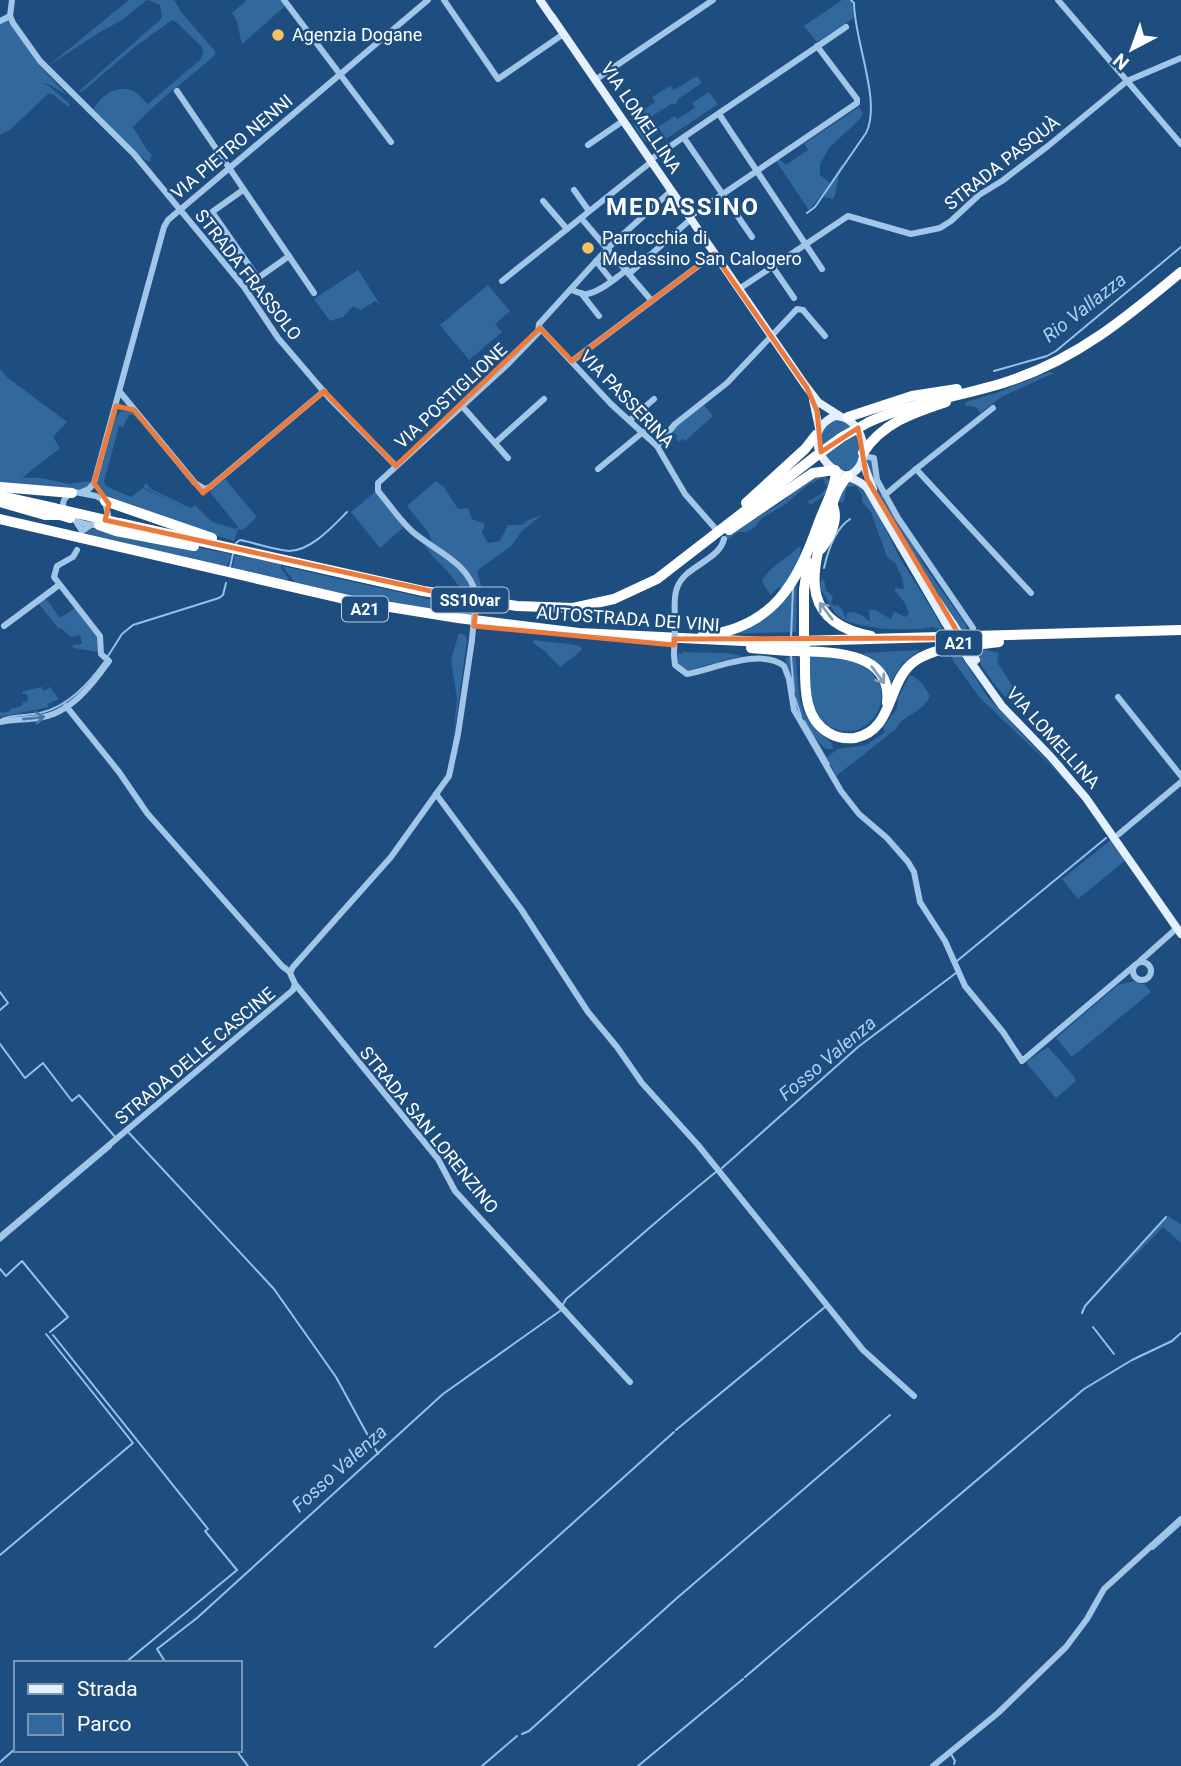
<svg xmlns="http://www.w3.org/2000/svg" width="1181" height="1766" font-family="Roboto,sans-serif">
<rect width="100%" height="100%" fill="#1e4e7f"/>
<!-- green -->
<g fill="#31689d">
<polygon points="129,0 147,0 122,20 100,32 48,66"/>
<path d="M148,0H174L182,13L215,51V55C188,79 157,101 133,127L147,150L152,155L149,162L139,156L94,109C100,96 116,85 131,90C137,92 143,100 148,104L201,59L203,52L201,46L175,21L172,20L136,46L82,92L79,91L162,18L160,5Z"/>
<polygon points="247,0 281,0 285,6 242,44 236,19 232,13"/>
<polygon points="842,0 852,0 854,18 817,42 804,26"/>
<polygon points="8,20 38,64 67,95 48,84 41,83 49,86 70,104 68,107 54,95 48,94 11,129 0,135 0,22"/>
<polygon points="697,76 702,83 678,99 676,104 671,104 649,118 658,133 645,142 634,126 647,117 643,110 655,102 652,97 670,86 674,90"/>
<polygon points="709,92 718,104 666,139 658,127 675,116 677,119 695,108 692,103"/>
<path d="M859,107L863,113L860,119L829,148L820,164V175L830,183L841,165L843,166C836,177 839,187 833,199L824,197L825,191L809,210L776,161L779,159L786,165L808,150L804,144Z"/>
<polygon points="358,270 381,306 375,301 361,310 353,306 343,317 330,321 314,299"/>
<polygon points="488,285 510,311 495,324 502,332 469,360 440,325"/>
<polygon points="0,369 8,378 67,422 53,437 60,448 22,478 42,478 68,484 89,481 91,484 88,487 72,490 0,484"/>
<polygon points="1049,372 1054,373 1003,396 980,413 976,407 965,405 966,402 996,393"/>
<polygon points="704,405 713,416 685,441 683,439 679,442 676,439 678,436 670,431"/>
<polygon points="121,411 132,412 143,425 133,415 129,415 123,427 119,426 104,481 106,486 131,497 143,488 190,510 143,487 146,483 151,489 191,508 195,505 212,522 236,529 238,527 210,492 225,479 257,517 243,530 238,529 234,541 194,529 102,494 99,490 98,480 116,417"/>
<path d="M832,419L850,422L860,443L858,464L851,471C832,471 822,451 819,436Z"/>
<path d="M872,459C873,469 874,479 877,487C889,513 912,535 921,561L966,625V632L962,631C937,598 916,562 896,525C884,504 872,485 866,462Z"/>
<polygon points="822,475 830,481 828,492 811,505 807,502 821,494 827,487 823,478 809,484 786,504 762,518 755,527 746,532 738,532 728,540 725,539 724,536 779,504 811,478"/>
<path d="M436,481L444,487L458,509L468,508L472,519L485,524L482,532L488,543L500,541L508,525H522L528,520L542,515L522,531L511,546L478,570V575L485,597L478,596C475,569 454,561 435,546C426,540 417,532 408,524L432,542L428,532L407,506Z"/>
<path d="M851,481C873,494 887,535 900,558C914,582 930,604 942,628L940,630L933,627C912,632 863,629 844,620C831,613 829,599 820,589L821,581L824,579L826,590L833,597L831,603L834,606L837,605L842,609L846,619L847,613C855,609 865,617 870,622L869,610H875L891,619L894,611L905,617L909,614L905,603L894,590L896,588L904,589L902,577L895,563L887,557L871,512L862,502V495L856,486L847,487L843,503L839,501L840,490Z"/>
<polygon points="376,491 405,526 380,548 351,512"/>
<polygon points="94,528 226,553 232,555 226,568 84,533"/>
<path d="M424,545C441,551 475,577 473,597L422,586L457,591L460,588C449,570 436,562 424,545Z"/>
<path d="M798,547H801C799,567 789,572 785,587L777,588L771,595L762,582C768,567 787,559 798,547Z"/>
<polygon points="235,555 281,564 281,568 289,579 285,581 232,570"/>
<polygon points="282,566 456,605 457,603 472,605 470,614 364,600 297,585"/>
<path d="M797,582L796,632L730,634C762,621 777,611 797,582Z"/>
<polygon points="45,597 60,618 75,608 98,637 98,652 74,648 72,645 82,644 80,635 71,637 61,628 59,629 38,603"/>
<polygon points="459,633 465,635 467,640 452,749 457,699 451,660"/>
<polygon points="533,640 577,645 582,648 581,651 560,667 546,652 533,643"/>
<path d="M982,649L999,653L997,662L1017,693L1016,695L1020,704C1002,703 982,665 972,650Z"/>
<polygon points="920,650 903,663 890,683 879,665 862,653"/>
<polygon points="952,651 958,651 987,696 1084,801 1048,763 979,697 954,662 951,656"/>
<polygon points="678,652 682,655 682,652 726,653 742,656 685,671 677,664"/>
<path d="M791,655L796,658C800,700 795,715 832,743L833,749H826C815,738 801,725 796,709C791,692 792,675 785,659Z"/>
<path d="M810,656C924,654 879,751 833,728C824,724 817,715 813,704C809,689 810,671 810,656Z"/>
<path d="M910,675C918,677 926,688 930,696C922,714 903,714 896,729L836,776L827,757L838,749L866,745L885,732L883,728L897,708L898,698Z"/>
<polygon points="49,686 59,699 47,704 49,707 0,717 0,711 2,713 10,711 10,709 22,706 23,702 28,701 27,694 22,694 23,691 42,687 43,691 49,689"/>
<polygon points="1112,839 1126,860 1078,899 1062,879"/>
<polygon points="1134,981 1145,985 1151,992 1072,1057 1056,1038 1118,985"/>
<polygon points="1048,1047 1073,1075 1076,1081 1056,1098 1027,1064 1027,1061"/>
<polygon points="1168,1216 1181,1224 1181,1241 1180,1242 1163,1227 1104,1288"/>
</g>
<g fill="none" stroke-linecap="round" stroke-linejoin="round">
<!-- stream -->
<g stroke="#95c1ea" stroke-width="2">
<path d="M807,213L815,207L866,133C882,102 854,40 854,3L851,0"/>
<polyline points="994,371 1047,356 1056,351 1181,247"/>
<path d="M236,543L240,540C256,543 273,550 289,551C311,551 333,526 347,512"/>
<polyline points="230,567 233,554"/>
<path d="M824,568C828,550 835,529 850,519"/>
<polyline points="791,637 793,588"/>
<polyline points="108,656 122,634 133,625 219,598 223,595 226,583"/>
<polyline points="791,656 794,692"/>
<polyline points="795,698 801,716"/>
<path d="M2,719C14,714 27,716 40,713C68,707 89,683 105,661"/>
<polyline points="804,721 829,764"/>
<polyline points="957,961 1106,838"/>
<polyline points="0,992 8,1003 0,1010"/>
<polyline points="0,1044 25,1078 43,1063 72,1101 79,1095 116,1138"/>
<polyline points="129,1133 274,1289 336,1377 378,1454"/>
<polyline points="722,1168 858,1047 956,973"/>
<polyline points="0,1241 111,1147"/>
<polyline points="0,1269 6,1276 22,1261 68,1317 50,1332"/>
<path d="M562,1306L566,1299C617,1257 665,1213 716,1172"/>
<polyline points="1082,1313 1085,1306 1166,1217"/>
<polyline points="1093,1327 1114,1354"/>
<polyline points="53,1335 208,1529 205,1531 237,1570 125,1663"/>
<polyline points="676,1430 825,1307"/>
<polyline points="1153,1549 1181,1524"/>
<polyline points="0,1555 133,1443 46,1334"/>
<polyline points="435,1647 674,1432"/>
<polyline points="166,1663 157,1649 197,1618 443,1394 560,1311"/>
<polyline points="745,1677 1084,1389 1132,1360 1172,1341 1181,1333"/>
<polyline points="522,1734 529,1731 677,1598 890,1415"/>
<polyline points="236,1750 248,1766"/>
<polyline points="951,1754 955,1761 954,1764"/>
<polyline points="0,1762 16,1748"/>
<polyline points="482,1766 517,1736"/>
<polyline points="638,1766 743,1679"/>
</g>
<!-- minor -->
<g stroke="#a2c6e8" stroke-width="6">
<polyline points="12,0 10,16 13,23 40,61 134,154 244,287 278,338 331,400 396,466"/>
<polyline points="284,0 391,142"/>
<polyline points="444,0 498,79 562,35"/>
<polyline points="1058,0 1181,144"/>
<polyline points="0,21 10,16"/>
<polyline points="595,80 713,0"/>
<polyline points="177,91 314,293"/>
<polyline points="719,114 822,269"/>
<polyline points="684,138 752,237"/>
<polyline points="588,145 623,121"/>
<polyline points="650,160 846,27"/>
<polyline points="243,190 212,212 258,278 289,256"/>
<polyline points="574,190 589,211"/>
<polyline points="543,201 567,229"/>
<polyline points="689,217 857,103 857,99 817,46"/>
<polyline points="581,218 651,300"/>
<polyline points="596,261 612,281"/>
<polyline points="772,266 794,298"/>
<polyline points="630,273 691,219"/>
<polyline points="502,281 651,162"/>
<polyline points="739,289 848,216 911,234 940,228 951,221 979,195 1002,181 1048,146 1127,81 1181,58"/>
<path d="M571,290C576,291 582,295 587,294C602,291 615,278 627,270"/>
<polyline points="581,293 599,316"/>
<polyline points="540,328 611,404 657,446 685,494 714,527"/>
<polyline points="572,361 714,254"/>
<polyline points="120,392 195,483 205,489 210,487 324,391"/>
<polyline points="462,406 508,458"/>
<polyline points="630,420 654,399"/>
<polyline points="495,443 544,399"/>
<polyline points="657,446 675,424 727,383 797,309 803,310 825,336"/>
<polyline points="862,456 874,458 877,480 898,518 973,628"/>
<polyline points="598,469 643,432"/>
<polyline points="916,469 993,408"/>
<path d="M75,492L96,496L105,501L108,515L103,523C81,533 44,503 75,492Z"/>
<polyline points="81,492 89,489 94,483 164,227 168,220 428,0"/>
<polyline points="885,495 916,469 1031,593"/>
<polyline points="75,520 82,531 91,525"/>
<path d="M476,595C469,563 437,552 414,533C400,521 390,505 378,491V483L508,364L538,333L539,324L608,248L671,191"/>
<path d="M675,622C675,611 673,598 677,588C684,566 719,561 724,539"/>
<polyline points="4,626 59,585"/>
<path d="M674,655L675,665L687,674C712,670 760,647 784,666L789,679L794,710L841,791L859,814L887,838L908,862L914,872L920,902L945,941L965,986L1003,1032L1022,1061L1134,966"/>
<polyline points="1118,697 1181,776"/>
<polyline points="66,706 119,772 147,813 282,966 290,972"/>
<path d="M0,722C13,719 25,720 38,718C70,714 92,685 109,661L101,654L100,636L54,577L57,566L73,557L77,550"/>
<polyline points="436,794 521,909 588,1012 617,1047 642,1083 698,1145 863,1350 914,1396"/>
<polyline points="1119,834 1181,782"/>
<polyline points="1140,961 1177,928"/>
<circle cx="1142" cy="971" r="9"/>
<polyline points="295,984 438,1159 455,1191 630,1382"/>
<polyline points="0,1237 293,990 295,984 290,973 293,967 391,857 449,776 458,734 472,640"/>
<polyline points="933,1766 998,1713 1066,1647 1087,1619 1104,1589 1181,1519"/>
</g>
<!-- major -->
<g stroke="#e4f0fe" stroke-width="8">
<polyline points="540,0 553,19"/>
<polyline points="552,17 805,385 818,402 840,416"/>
<polyline points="813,400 819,428"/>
<polyline points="862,460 873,489"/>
<path d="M850,475C875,462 863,416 835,416C807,428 815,459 838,472C849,479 858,478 867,488L945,622"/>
<polyline points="937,600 953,624"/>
<polyline points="970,661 1002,706 1051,757 1086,798 1181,934"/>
</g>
<!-- highway -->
<g stroke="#fff" stroke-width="10">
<polyline points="848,417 912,396 957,389"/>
<path d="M869,422C914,401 962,397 1009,381C1077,359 1127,317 1181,272"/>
<path d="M863,453C882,423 913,413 946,402"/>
<path d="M848,476C835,489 832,507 826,524C808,577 803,623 871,636"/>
<polyline points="0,487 72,493"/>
<polyline points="0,496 54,508"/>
<polyline points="105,501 212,538"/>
<polyline points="0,502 45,515 60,515 70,518"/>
<polyline points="746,503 805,449 816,435"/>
<polyline points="0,519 353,601 458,618 579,633 764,642 1181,630"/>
<polyline points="119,523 423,591 517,606 573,608 614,599 657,579 816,456"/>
<polyline points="99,525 116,531 194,546"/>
<polyline points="729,530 813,473 835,470"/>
<path d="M821,549C830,537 839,521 833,506"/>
<polyline points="804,635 804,590 808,562"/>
<path d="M702,636C773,628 797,584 819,522C825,506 835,489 836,471"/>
<path d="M751,648C766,649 780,651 795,651C831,652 893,651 887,703"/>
<path d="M805,660C805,686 803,718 829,733C837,738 846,739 855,738C895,730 886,681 915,661C938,645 972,646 999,642"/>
</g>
<!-- minor-bridge -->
<g stroke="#a2c6e8" stroke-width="6">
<polyline points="472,640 476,595"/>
<polyline points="674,655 675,622"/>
</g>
<!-- major-bridge -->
<g stroke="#e4f0fe" stroke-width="8">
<polyline points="945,622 970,661"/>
<polyline points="953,624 976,660"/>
</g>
<!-- highway-bridge -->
<g stroke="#fff" stroke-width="10">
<polyline points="816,456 842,437 869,422"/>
<polyline points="54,508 119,523"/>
<polyline points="804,635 805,660"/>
</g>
</g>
<!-- one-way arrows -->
<defs><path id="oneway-shaft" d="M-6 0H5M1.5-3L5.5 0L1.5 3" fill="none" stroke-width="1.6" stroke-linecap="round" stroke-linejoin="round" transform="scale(1.75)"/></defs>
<g stroke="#839eb9">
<use href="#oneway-shaft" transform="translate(826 611) rotate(-127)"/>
<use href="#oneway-shaft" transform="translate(878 675) rotate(53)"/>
</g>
<use stroke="#4c78a4" href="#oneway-shaft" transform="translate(34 718) rotate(-6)"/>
<!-- marked area -->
<path fill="none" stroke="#ed7a3d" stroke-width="5" stroke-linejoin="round" d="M714,254L807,388L817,411L821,452L858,428L867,479L961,638L674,639V645L474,626L477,601L105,520L109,504L94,483L116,406L134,410L203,493L324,391L396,466L540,328L572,361Z"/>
<!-- markers -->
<g fill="#f7c361" stroke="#1e4e7f" stroke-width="2.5">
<circle cx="278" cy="35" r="7"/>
<circle cx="588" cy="248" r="7"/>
</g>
<g text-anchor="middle" stroke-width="5" stroke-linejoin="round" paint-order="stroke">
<!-- shield labels -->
<g fill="#1e4e7f" stroke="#bccad9" stroke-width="2">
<rect x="431.5" y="587.5" width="77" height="25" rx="5"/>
<rect x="342" y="596.5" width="46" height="25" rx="5"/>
<rect x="936" y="630.5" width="46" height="25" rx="5"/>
</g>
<g font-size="16" font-weight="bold" fill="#fff">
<text x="470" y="606">SS10var</text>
<text x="365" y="615">A21</text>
<text x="959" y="649">A21</text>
</g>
<!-- poi labels -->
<g font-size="18" fill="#fff" stroke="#1e4e7f" text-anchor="start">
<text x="292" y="41">Agenzia Dogane</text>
<text x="602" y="244">Parrocchia di<tspan x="602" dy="21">Medassino San Calogero</tspan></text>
</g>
<!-- street labels -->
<g font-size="18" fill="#fff" stroke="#1e4e7f">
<text transform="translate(641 118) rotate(56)" y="6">VIA LOMELLINA</text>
<text transform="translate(232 147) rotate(-40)" y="6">VIA PIETRO NENNI</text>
<text transform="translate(1002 163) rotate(-38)" y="6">STRADA PASQUÀ</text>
<text transform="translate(248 275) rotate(52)" y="6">STRADA FRASSOLO</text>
<text transform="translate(451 396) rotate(-43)" y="6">VIA POSTIGLIONE</text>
<text transform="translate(627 399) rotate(46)" y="6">VIA PASSERINA</text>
<text transform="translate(628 619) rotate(4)" y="6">AUTOSTRADA DEI VINI</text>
<text transform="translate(1053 738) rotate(48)" y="6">VIA LOMELLINA</text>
<text transform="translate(195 1056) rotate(-40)" y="6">STRADA DELLE CASCINE</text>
<text transform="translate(429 1130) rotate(51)" y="6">STRADA SAN LORENZINO</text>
</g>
<!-- water labels -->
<g font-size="19" font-style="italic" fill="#adcff0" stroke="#1e4e7f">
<text transform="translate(1084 307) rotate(-38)" y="7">Rio Vallazza</text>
<text transform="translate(827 1058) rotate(-40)" y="7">Fosso Valenza</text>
<text transform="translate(339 1468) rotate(-42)" y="7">Fosso Valenza</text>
</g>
<!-- district labels -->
<g font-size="24" font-weight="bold" letter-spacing="2" fill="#fff" stroke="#1e4e7f">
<text x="683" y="215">MEDASSINO</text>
</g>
</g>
<!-- legend -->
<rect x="14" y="1661" width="228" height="91" fill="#1e4e7f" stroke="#7895b2" stroke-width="2"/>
<rect x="28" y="1684" width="35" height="10" fill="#e4f0fe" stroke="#7895b2" stroke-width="2"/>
<text x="77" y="1696" font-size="21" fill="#ffffff">Strada</text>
<rect x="28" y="1714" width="35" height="21" fill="#31689d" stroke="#7895b2" stroke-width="2"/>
<text x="77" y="1731" font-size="21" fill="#ffffff">Parco</text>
<!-- north arrow -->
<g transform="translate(1132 49) rotate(221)" stroke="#1e4e7f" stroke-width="5" paint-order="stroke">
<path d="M0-5L12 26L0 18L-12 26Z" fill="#ffffff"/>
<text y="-10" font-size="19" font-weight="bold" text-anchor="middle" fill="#ffffff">N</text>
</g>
</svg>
